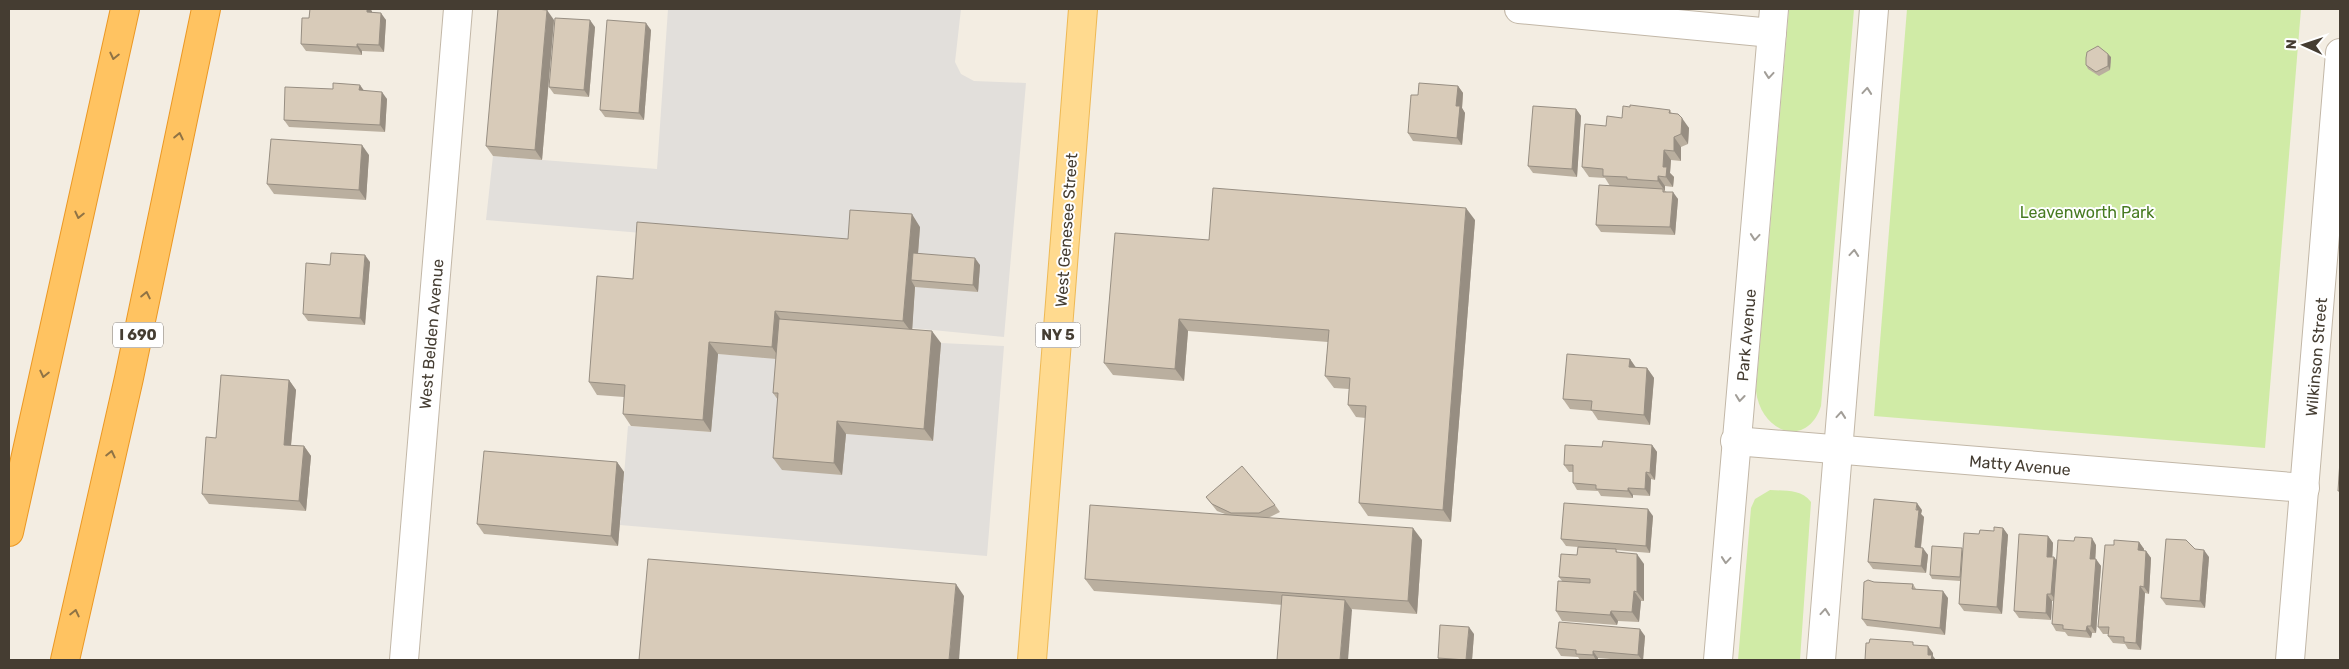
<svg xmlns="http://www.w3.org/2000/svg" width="2349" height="669" font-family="Rubik,sans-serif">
<rect width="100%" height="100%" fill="#f3ede2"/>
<!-- green -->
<g fill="#d0eba6">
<path d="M1789,9H1854L1821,406C1807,449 1761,433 1756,391Z"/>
<polygon points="1907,9 2301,9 2265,448 1874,416"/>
<path d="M1770,490C1785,491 1801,489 1811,502L1800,660H1738L1751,508L1755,499Z"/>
</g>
<!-- parking -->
<g fill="#e2dfdb">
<polygon points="668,9 961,9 955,62 961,74 974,81 1026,83 1004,337 912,328 920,227 856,251 486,220 493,156 657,169"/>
<polygon points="941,343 1004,346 987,556 620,525 628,426 711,432 718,354 780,359 846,434 933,441"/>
</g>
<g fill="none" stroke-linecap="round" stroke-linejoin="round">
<defs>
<g id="minor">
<polyline points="1519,9 1772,33"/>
<polyline points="1735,441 2305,488"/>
<polyline points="404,660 458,9"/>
<polyline points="1718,660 1774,9"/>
<polyline points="1821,660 1874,9"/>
<polyline points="2290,660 2340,53"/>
</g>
<polyline id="major" points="1032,660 1083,9"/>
<g id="highway">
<polyline points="9,532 125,9"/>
<polyline points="65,660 129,378 206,9"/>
</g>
</defs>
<!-- minor casing -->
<use href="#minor" stroke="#c2b7a7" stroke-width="30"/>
<!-- major casing -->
<use href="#major" stroke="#eeb955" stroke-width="30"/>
<!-- highway casing -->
<use href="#highway" stroke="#eb9824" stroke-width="30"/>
<!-- minor -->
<use href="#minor" stroke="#fff" stroke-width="28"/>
<!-- major -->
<use href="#major" stroke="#ffda8f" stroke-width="28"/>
<!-- highway -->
<use href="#highway" stroke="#ffc361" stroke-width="28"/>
</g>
<!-- wall -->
<g fill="#baaf9f">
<polygon points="310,9 370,9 372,12 386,20 384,52 362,51 362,55 306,51 301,44 309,18"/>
<polygon points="554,20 542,160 493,156 486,146"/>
<polygon points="595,27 589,97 554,94 549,87"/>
<polygon points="651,30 644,120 605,117 600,110"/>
<polygon points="2111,57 2110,70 2099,76 2088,69 2086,65"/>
<polygon points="1458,86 1463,93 1462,108 1465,113 1462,145 1413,141 1408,133 1418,95"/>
<polygon points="364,91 387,99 385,132 289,127 284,120"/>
<polygon points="1576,109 1581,116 1577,177 1533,173 1528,166"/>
<polygon points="1670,110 1672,114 1689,128 1688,144 1681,147 1681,161 1671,160 1670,173 1674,177 1673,187 1665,186 1665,191 1678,199 1675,235 1601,232 1596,225 1610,186 1605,178 1589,177 1582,167 1606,126 1622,118"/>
<polygon points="369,155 366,200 274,194 267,184"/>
<polygon points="1475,220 1451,522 1368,516 1359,503 1366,418 1356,417 1348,405 1349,389 1334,388 1325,376 1328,342 1188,331 1184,381 1113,375 1104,363 1209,240"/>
<polygon points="920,227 918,253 980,265 978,292 915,287 912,329 941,343 933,441 846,434 842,475 782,470 773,458 778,400 773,393 776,359 718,354 711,432 631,426 623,414 624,397 597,395 589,382 633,279"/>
<polygon points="370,262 365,325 308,321 303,314"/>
<polygon points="1630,359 1635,367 1647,368 1654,378 1650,425 1598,420 1592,411 1570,409 1563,399"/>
<polygon points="289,380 296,390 291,446 304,446 311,456 306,511 209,504 202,494 216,438"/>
<polygon points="1652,445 1657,452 1655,480 1651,479 1650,496 1633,495 1633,498 1601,496 1598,491 1577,490 1573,483 1573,472 1569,472 1564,465 1602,447"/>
<polygon points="617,462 624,472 618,546 484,534 477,524"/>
<polygon points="1206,497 1275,505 1280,512 1268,518 1422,540 1417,614 1351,609 1352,610 1094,591 1085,579 1225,514 1217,511"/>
<polygon points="1922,510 1921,514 1924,517 1921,548 1928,555 1926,573 1873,569 1868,562"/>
<polygon points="1653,516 1650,553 1616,550 1618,553 1644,564 1644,601 1641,601 1639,622 1618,621 1617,625 1562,621 1556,611 1562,581 1559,577 1577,555 1578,547 1566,546 1561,539"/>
<polygon points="2003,528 2008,535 2002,614 1964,611 1959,604 1960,581 1932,579 1930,575 1963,550 1979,534 1994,531"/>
<polygon points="2048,536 2053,543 2052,557 2054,557 2057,562 2096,545 2095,559 2101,566 2096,633 2092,633 2091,638 2068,636 2065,632 2056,631 2052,624 2053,601 2052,601 2051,620 2019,618 2014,611"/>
<polygon points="2139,542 2144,549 2144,551 2146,551 2151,558 2149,594 2145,593 2141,650 2128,649 2125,644 2113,643 2108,636 2109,634 2103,634 2098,627 2114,545"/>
<polygon points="2209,557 2205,608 2166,605 2161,598"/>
<polygon points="1874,582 1913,584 1916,589 1948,598 1945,635 1867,626 1862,619"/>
<polygon points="1474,634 1472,660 1439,660 1438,658"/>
<polygon points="1645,636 1643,660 1623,660 1598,658 1598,660 1580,660 1578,657 1561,656 1556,648"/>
</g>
<!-- shaded-wall -->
<g fill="#978e82">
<polygon points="367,9 370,9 372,11 372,19 367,12"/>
<polygon points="547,10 554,20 542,160 535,150"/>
<polygon points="381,13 386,20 384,52 379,45"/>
<polygon points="590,20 595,27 589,97 584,90"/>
<polygon points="646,23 651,30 644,120 639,113"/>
<polygon points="357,44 362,51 362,55 357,47"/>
<polygon points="2108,54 2111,57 2110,70 2108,66"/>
<polygon points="360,85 365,92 359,90"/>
<polygon points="1458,86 1463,93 1462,108 1465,113 1462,145 1457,138 1456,106"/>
<polygon points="382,92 387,99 385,132 380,125"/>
<polygon points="1576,109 1581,116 1577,177 1572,169"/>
<polygon points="1682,118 1689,128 1688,144 1681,134"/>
<polygon points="1674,137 1681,147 1681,161 1674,151"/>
<polygon points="362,145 369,155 366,200 359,190"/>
<polygon points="1664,150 1671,160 1670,173 1674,177 1673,187 1666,177 1663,167"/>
<polygon points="1658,176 1665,186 1665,191 1658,181"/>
<polygon points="1673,192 1678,199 1675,235 1670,227"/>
<polygon points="1466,208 1475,220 1451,522 1443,510"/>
<polygon points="912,214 920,227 916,280 911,280 915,287 912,333 903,321"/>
<polygon points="365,255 370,262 365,325 360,318"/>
<polygon points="975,258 980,265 978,292 973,285"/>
<polygon points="775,311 783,323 780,359 772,347"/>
<polygon points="1179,319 1188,331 1184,381 1175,369"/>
<polygon points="932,331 941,343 933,441 924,429"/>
<polygon points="709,342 718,354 711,432 703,420"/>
<polygon points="1630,359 1637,369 1629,367"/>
<polygon points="1647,368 1654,378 1650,425 1644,415"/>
<polygon points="289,380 296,390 290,455 284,445"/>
<polygon points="837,421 846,434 842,475 834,463"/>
<polygon points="1652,445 1657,452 1655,480 1650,473"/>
<polygon points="304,446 311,456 306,511 299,501"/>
<polygon points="617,462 624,472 618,546 611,536"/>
<polygon points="1646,472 1651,479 1650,496 1645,489"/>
<polygon points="1628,488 1633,495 1633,498 1628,491"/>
<polygon points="1917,503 1922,510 1921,514 1924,517 1920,554 1915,547"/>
<polygon points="1648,509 1653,516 1650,553 1646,546"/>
<polygon points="1413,528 1422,540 1417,614 1408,601"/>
<polygon points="2003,528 2008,535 2002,614 1997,607"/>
<polygon points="2048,536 2053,543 2052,564 2047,557"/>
<polygon points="2092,538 2096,545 2095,566 2090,559"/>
<polygon points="2139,542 2144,549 2143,557 2138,550"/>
<polygon points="1923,548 1928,555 1926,573 1921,566"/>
<polygon points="2204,550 2209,557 2205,608 2200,601"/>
<polygon points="2146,551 2151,558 2149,594 2144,587"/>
<polygon points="1637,554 1644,564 1644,601 1637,592"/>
<polygon points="2054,557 2059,564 2056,601 2051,594"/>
<polygon points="2096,559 2101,566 2096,633 2091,626"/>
<polygon points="956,584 964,596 959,660 949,660"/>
<polygon points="2140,586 2145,593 2141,650 2136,643"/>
<polygon points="1634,591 1641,601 1639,622 1632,612"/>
<polygon points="1943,591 1948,598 1945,635 1940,628"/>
<polygon points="2047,594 2052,601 2051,620 2046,613"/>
<polygon points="1345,600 1352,610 1348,660 1340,660"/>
<polygon points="1611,611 1618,621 1617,625 1610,615"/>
<polygon points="2087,626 2092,633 2091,638 2086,631"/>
<polygon points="1469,627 1474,634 1472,660 1466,660"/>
<polygon points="1640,629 1645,636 1643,660 1642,660 1638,655"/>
<polygon points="1928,646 1933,653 1933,656 1936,660 1931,660 1928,655"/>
<polygon points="1593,651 1598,658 1598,660 1596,660 1593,655"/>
</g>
<!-- building -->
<g fill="#d8cbb9" stroke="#978e82">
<polygon points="310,9 367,9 367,12 381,13 379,45 357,44 357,47 301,44 302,18 309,18"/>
<polygon points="498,9 536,9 547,10 535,150 486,146"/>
<polygon points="555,18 590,20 584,90 549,87"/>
<polygon points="607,20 646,23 639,113 600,110"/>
<polygon points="2098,46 2108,54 2108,66 2096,72 2086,65 2086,58 2087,52"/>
<polygon points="333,83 360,85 359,90 382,92 380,125 284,120 285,87 333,89"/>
<polygon points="1419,83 1458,86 1456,106 1460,106 1457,138 1408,133 1411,95 1418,95"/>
<polygon points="1630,105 1670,110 1669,113 1678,114 1682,118 1681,134 1674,137 1674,151 1664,150 1663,167 1667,167 1666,177 1658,176 1658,181 1627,179 1627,177 1603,176 1603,169 1582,167 1585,124 1606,126 1607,116 1622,118 1623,106 1630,107"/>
<polygon points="1533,106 1576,109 1572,169 1528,166"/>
<polygon points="271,139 362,145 359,190 267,184"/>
<polygon points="1599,185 1663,189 1663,192 1673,192 1670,227 1596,225"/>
<polygon points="1213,188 1466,208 1443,510 1359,503 1366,406 1348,405 1350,378 1325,376 1329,330 1179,319 1175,369 1104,363 1115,233 1209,240"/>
<polygon points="850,210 912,214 903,321 775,311 772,347 709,342 703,420 623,414 625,385 589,382 597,276 633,279 637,222 848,239"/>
<polygon points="331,253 365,255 360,318 303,314 306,263 330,265"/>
<polygon points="913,253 975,258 973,285 911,280"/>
<polygon points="779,319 932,331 924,429 837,421 834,463 773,458 778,393 773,393"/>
<polygon points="1567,354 1630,359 1629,367 1647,368 1644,415 1591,410 1592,401 1563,399"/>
<polygon points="221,375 289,380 284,445 304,446 299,501 202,494 206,437 216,438"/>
<polygon points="1603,441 1652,445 1650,473 1646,472 1645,489 1628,488 1628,491 1596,489 1596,485 1573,483 1573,465 1564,465 1565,445 1602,447"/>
<polygon points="484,451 617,462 611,536 477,524"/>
<polygon points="2340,460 2340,491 2338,491"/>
<polygon points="1242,466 1275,505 1259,513 1231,513 1212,504 1206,497"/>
<polygon points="1874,499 1917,503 1916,510 1919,510 1915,547 1923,548 1921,566 1868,562"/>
<polygon points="1564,503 1648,509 1646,546 1561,539"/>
<polygon points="1090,505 1413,528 1408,601 1085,579"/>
<polygon points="1994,527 2003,528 1997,607 1959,604 1964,533 1979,534 1980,530 1994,531"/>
<polygon points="2019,534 2048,536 2047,557 2054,557 2051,594 2047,594 2046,613 2014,611"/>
<polygon points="2075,537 2092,538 2090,559 2096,559 2091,626 2087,626 2086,631 2063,629 2063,625 2052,624 2058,540 2074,541"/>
<polygon points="2166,539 2186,540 2195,549 2204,550 2200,601 2161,598"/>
<polygon points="2114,540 2139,542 2138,550 2146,551 2144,587 2140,586 2136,643 2124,642 2124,637 2108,636 2109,627 2098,627 2105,545 2114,545"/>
<polygon points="1932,546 1962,548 1960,577 1930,575"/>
<polygon points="1578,547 1616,549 1616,552 1637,554 1637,592 1634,591 1632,612 1611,611 1610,615 1556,611 1558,581 1590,583 1590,579 1559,577 1561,554 1577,555"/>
<polygon points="648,559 956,584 949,660 639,660"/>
<polygon points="1868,580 1874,582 1913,584 1912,589 1943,591 1940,628 1862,619 1864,582"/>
<polygon points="1282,595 1345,600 1340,660 1277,660"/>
<polygon points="1559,622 1640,629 1638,655 1593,651 1593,655 1576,654 1576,650 1556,648"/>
<polygon points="1440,625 1469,627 1466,660 1438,658"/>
<polygon points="1870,639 1913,642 1913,645 1928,646 1928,655 1932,655 1931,660 1865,660 1866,643 1869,643"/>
</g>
<!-- one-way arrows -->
<defs><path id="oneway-chevron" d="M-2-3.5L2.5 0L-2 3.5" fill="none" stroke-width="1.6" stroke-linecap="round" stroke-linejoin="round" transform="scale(1.25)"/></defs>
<g stroke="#8f7345">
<use href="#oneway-chevron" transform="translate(114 56) rotate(103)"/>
<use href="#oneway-chevron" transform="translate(179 136) rotate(-78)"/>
<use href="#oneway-chevron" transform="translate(79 215) rotate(103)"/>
<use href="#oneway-chevron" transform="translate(146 295) rotate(-78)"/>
<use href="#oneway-chevron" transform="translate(44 374) rotate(103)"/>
<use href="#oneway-chevron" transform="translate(111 454) rotate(-77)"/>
<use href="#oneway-chevron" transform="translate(75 613) rotate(-77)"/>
</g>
<g stroke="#a29e98">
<use href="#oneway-chevron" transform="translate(1769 75) rotate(95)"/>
<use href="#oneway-chevron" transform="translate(1867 91) rotate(-85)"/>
<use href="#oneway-chevron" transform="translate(1755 237) rotate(95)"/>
<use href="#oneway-chevron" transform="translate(1854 253) rotate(-85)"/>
<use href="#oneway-chevron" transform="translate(1740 398) rotate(96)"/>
<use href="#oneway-chevron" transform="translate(1841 415) rotate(-85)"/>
<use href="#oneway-chevron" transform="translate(1726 560) rotate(95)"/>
<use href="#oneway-chevron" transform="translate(1825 612) rotate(-85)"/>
</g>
<g text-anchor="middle" stroke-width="4" stroke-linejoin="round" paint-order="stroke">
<!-- shield labels -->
<g fill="#fff" stroke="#7d7770" stroke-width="1">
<rect x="113" y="322.5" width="50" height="25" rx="4"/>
<rect x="1035.5" y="322.5" width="45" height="25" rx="4"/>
</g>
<g font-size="15" font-weight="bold" fill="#453d32">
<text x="138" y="340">I 690</text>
<text x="1058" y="340">NY 5</text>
</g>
<!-- park labels -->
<g font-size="16" fill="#477b21" stroke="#fff">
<text x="2087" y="218">Leavenworth Park</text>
</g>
<!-- street labels -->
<g font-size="16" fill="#453d32" stroke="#fff">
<text transform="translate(1066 230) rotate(-86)" y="6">West Genesee Street</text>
<text transform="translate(431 334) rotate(-85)" y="6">West Belden Avenue</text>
<text transform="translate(1746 335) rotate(-85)" y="6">Park Avenue</text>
<text transform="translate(2316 357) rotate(-85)" y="6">Wilkinson Street</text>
<text transform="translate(2020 465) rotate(5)" y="6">Matty Avenue</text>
</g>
</g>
<!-- border -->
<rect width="2349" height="669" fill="none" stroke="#453d32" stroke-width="20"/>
<!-- north arrow -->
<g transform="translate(2304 45) rotate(273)" stroke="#ffffff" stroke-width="4" paint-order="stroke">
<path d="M0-4L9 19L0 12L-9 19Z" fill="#453d32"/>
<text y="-8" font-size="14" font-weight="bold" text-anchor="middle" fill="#453d32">N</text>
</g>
</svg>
